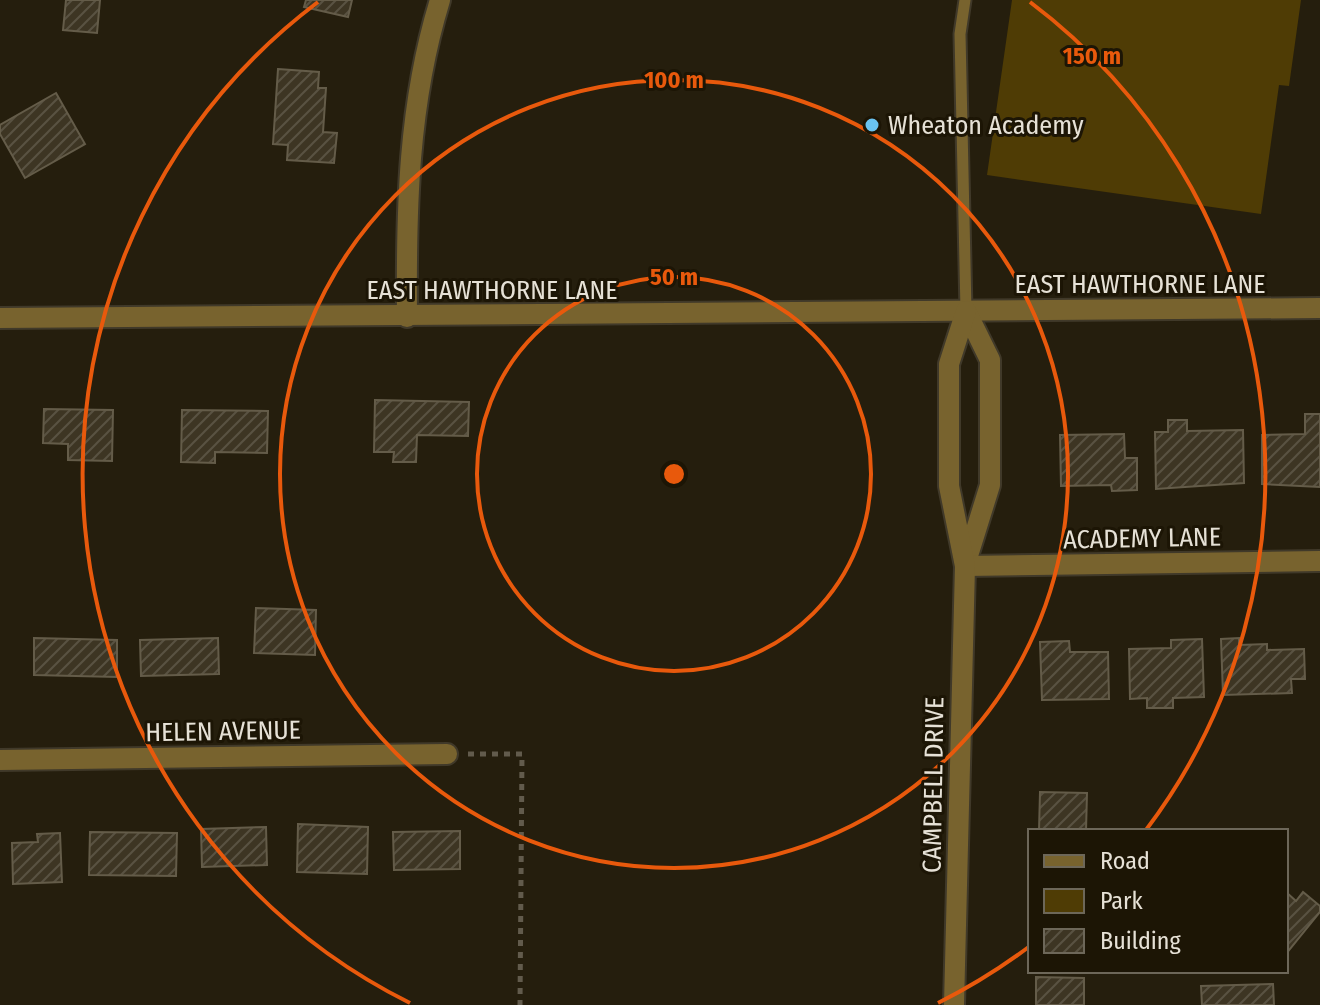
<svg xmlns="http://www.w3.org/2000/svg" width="1320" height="1005" font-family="'Fira Sans Condensed',sans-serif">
<defs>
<pattern id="building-hatch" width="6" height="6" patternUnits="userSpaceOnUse" patternTransform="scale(2)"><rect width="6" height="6" fill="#3d3523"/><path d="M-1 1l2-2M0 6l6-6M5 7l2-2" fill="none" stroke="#595242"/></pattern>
</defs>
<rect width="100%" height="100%" fill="#251e0d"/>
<!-- park -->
<polygon fill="#4f3c05" points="1012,0 1301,0 1289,86 1279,85 1261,214 987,175"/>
<!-- building -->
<g fill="url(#building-hatch)" stroke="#645c49" stroke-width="2">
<polygon points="66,0 100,0 97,33 63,30"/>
<polygon points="306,0 352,0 348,17 304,7"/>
<polygon points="278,69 319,72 318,88 326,88 323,132 337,133 334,163 287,160 288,145 273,144"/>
<polygon points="56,93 85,144 25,178 0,134 0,125"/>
<polygon points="375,400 469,402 468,436 417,435 416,462 393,462 394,452 374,452"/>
<polygon points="44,409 113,410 112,461 68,460 68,444 43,443"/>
<polygon points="182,410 268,411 267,453 215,452 215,463 181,462"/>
<polygon points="1305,414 1320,414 1320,487 1262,484 1262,435 1305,434"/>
<polygon points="1168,420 1187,420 1187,431 1243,430 1244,483 1156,489 1155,432 1168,432"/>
<polygon points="1124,434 1125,458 1137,458 1137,490 1112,491 1111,485 1061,486 1060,435"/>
<polygon points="256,608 316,610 315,655 254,653"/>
<polygon points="34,638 117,640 117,677 34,675"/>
<polygon points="218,638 219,674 141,676 140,640"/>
<polygon points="1239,638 1239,645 1267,644 1267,650 1304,649 1305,679 1291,679 1292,693 1223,695 1221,639"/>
<polygon points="1202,639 1204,697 1173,698 1173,708 1147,708 1147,698 1130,699 1129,649 1171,648 1171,640"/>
<polygon points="1069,641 1070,652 1108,652 1109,699 1042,700 1040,642"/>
<polygon points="1040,792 1087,793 1086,831 1039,831"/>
<polygon points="298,824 368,827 367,874 297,872"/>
<polygon points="266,827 267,865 202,867 201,829"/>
<polygon points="460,831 460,869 394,870 393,832"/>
<polygon points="90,832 177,833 176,876 89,875"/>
<polygon points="60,833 62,882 13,884 12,843 38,842 37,834"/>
<polygon points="1286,892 1296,901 1303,892 1320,906 1320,912 1286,954"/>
<polygon points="1036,977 1084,978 1084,1005 1036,1005"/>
<polygon points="1273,984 1274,1005 1202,1005 1201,986"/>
</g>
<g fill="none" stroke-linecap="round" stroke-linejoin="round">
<defs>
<polyline id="service" points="965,0 960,34 966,311"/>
<g id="minor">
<path d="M407,317C406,209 408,104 440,0"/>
<polyline points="0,318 1320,308"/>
<polyline points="966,562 990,485 990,360 966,311"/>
<polyline points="965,566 1320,561"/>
<polyline points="0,760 447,754"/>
<polyline points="954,1005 965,566 949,486 949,364 966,311"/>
</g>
</defs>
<!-- service casing -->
<use href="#service" stroke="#403929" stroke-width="15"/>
<!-- minor casing -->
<use href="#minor" stroke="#403929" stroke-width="24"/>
<!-- path -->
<polyline stroke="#625b4c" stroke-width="5" stroke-dasharray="6 6" stroke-linecap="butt" points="468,754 522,754 520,1005"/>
<!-- service -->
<use href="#service" stroke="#78632e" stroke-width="11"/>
<!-- minor -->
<use href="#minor" stroke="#78632e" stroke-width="20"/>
</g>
<!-- distance rings -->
<g fill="none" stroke="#e8590c" stroke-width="4">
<circle cx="674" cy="474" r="197"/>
<circle cx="674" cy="474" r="394"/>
<path d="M1030 946A591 591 0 0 1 938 1003M410 1003A591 591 0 0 1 318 2M1030 2A591 591 0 0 1 1146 830"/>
</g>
<!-- markers -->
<circle fill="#6ac3f1" stroke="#1c1505" stroke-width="3" cx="872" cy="125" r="8"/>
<g text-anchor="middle" stroke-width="6" stroke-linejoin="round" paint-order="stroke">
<!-- poi labels -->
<g font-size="26" fill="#e6e1d6" stroke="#1c1505" text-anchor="start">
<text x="888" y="134">Wheaton Academy</text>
</g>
<!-- street labels -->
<g font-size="26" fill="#e6e1d6" stroke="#1c1505">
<text x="1140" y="293">EAST HAWTHORNE LANE</text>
<text x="492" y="299">EAST HAWTHORNE LANE</text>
<text transform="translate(1142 538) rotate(-1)" y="9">ACADEMY LANE</text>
<text transform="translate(223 731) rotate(-1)" y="9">HELEN AVENUE</text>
<text transform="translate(933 785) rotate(-89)" y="9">CAMPBELL DRIVE</text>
</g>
</g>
<circle cx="674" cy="474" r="12" fill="#e8590c" stroke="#1c1505" stroke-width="4"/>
<g font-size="24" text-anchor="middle" font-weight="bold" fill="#e8590c" stroke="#1c1505" stroke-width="6" stroke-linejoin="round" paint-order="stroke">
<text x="1092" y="64">150 m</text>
<text x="674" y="88">100 m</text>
<text x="674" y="285">50 m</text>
</g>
<!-- legend -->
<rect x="1028" y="829" width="260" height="144" fill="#1c1505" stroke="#6d6759" stroke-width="2"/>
<rect x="1044" y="855" width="40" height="12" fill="#78632e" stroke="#6d6759" stroke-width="2"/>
<text x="1100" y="869" font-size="24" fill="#e6e1d6">Road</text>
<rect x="1044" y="889" width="40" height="24" fill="#4f3c05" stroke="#6d6759" stroke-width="2"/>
<text x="1100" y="909" font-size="24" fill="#e6e1d6">Park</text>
<rect x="1044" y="929" width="40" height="24" fill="url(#building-hatch)" stroke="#6d6759" stroke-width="2"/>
<text x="1100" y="949" font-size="24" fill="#e6e1d6">Building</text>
</svg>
